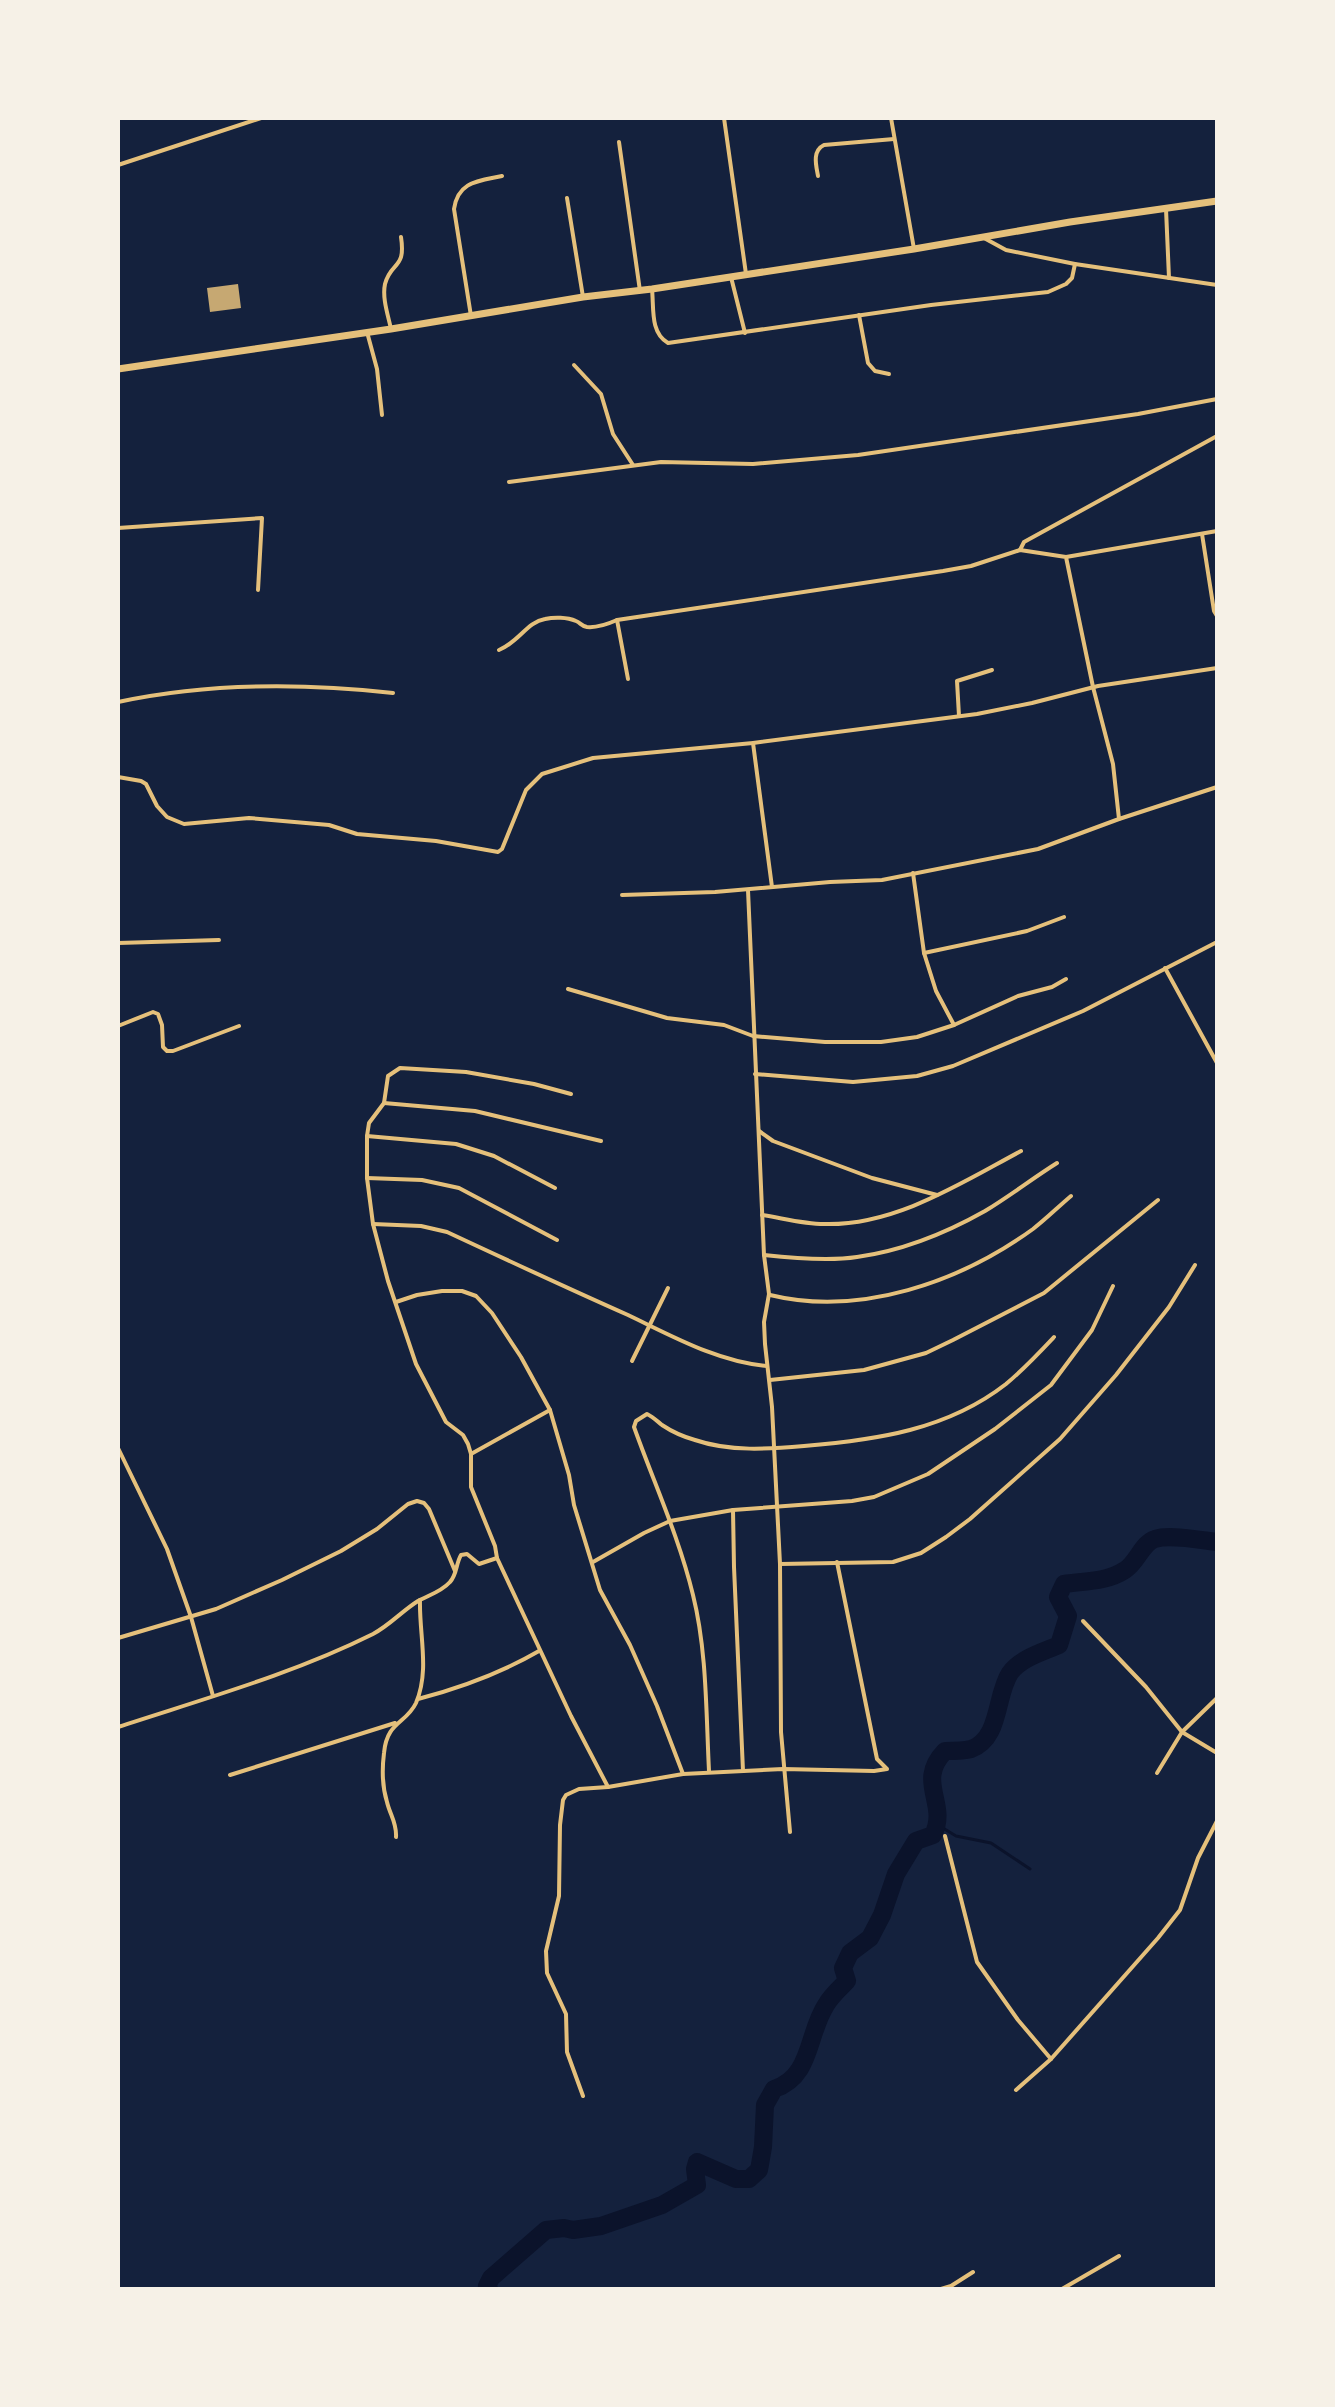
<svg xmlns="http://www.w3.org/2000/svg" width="1335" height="2407" font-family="Ubuntu,sans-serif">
<rect width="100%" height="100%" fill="#14213d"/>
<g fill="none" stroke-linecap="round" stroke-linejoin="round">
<!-- stream -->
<polyline stroke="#0b132b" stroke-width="3" points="938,1825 956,1836 991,1843 1030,1869"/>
<!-- river -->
<path stroke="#0b132b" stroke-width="18" d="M489,2289L487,2286L491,2278L546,2230L564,2228L573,2230L601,2226L662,2205L697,2185L695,2169L697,2162L736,2179H749L759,2170L763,2147L765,2105L774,2089C812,2077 807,2034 826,2005C831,1996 840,1988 847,1981L843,1968L850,1953L870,1938L882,1915L896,1874L916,1841L933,1835C949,1803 915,1782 945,1751C953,1751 964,1751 971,1749C1001,1738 995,1696 1010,1673C1021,1658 1043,1652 1059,1645L1068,1616L1058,1597L1064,1584C1085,1581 1107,1582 1125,1570C1137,1563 1142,1543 1155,1539C1169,1534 1201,1540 1217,1542"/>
</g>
<!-- building -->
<polygon fill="#c6a872" points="238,284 241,308 210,312 207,288"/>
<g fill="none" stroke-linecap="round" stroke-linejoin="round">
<!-- minor -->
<g stroke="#e5c07b" stroke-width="4">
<polyline points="724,118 746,274"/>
<polyline points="891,118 914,249"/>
<polyline points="619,142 640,291"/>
<polyline points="118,165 261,118"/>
<path d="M818,176C816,165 812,151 824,145L894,139"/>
<polyline points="567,198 583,297"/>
<polyline points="1166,209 1169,278"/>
<polyline points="984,238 1006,250 1075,264 1217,285"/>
<polyline points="731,277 745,333"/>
<path d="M652,289C654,308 650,333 668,343L931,305L1048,292L1066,284L1072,278L1075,264"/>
<polyline points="859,315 868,363 875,371 889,374"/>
<path d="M471,316L454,209C458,181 479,181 502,176"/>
<path d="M391,329C388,315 382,298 385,284C391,261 406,270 401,237"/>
<polyline points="367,332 377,369 382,415"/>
<polyline points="574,365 601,394 613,434 633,465"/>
<polyline points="509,482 661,462 753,464 858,455 1138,414 1217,399"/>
<polyline points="118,528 262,518 258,590"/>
<polyline points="1202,534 1214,611 1217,616"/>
<polyline points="1020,550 1024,542 1217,436"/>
<polyline points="1066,557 1217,531"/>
<polyline points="617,620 628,679"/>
<path d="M499,650C519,642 527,622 545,619C554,617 567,617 576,621C581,623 581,626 587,627C597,628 608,624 617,620L943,571L971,566L1020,550L1066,557L1093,687L1113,764L1119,819L1038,849L882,880L830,882L715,892L622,895"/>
<path d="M118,702C207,683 303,683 393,693"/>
<polyline points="959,716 957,681 992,670"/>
<polyline points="753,743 772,887"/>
<polyline points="118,777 141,781 146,784 157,806 167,817 184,824 249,818 329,825 357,834 436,841 498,852 502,849 526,790 542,774 593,758 753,743 977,714 1032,703 1098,686 1217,668"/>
<polyline points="1119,819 1217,787"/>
<polyline points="913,873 924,953 936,991 954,1025"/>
<polyline points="748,890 764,1255 769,1294 764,1322 765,1344 772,1407 780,1564 781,1732 790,1832"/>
<polyline points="118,943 219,940"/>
<polyline points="924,953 1027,931 1064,917"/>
<polyline points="1165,968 1217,1063"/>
<polyline points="568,989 667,1018 724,1025 753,1036 825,1042 881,1042 917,1037 954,1025 1018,996 1052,987 1066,979"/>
<polyline points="118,1026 153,1012 158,1014 162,1025 163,1047 167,1051 173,1051 239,1026"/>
<polyline points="755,1074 853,1082 917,1076 953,1066 1083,1011 1217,942"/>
<polyline points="571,1094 534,1084 466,1072 400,1068 388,1076 384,1103 369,1123 367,1136 367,1178 373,1224 388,1281 416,1364 446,1422 463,1435 468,1444 471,1454 471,1487 495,1546 497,1558 571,1716 608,1787"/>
<polyline points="384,1103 475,1111 601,1141"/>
<polyline points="759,1131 773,1141 872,1178 937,1195"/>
<polyline points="367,1136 456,1144 494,1156 555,1188"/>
<polyline points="367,1178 422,1180 459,1188 557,1240"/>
<path d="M762,1215C782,1218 803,1224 824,1224C895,1226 961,1183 1021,1151"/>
<path d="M373,1224L421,1226L447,1232C507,1260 567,1288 628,1315C672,1336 718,1362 767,1366"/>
<path d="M764,1255C791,1258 831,1261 857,1257C901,1251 946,1233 985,1211C1010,1196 1033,1178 1057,1163"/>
<path d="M770,1295C860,1317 960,1282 1033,1229C1046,1219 1058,1207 1071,1196"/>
<polyline points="396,1302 417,1295 442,1291 462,1291 476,1296 492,1313 521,1357 550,1410 569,1475 574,1505 600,1590 630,1645 657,1706 683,1774"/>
<polyline points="632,1361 668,1288"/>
<polyline points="770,1380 864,1370 926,1353 953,1340 1044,1293 1158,1200"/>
<polyline points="118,1448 167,1549 191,1617 213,1696"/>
<polyline points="471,1454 550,1410"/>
<polyline points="733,1510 734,1567 743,1771"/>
<polyline points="593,1562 644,1533 670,1521 733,1510 852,1501 874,1497 928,1474 995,1429 1051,1385 1092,1330 1113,1286"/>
<polyline points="780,1564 893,1562 921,1553 946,1537 970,1519 1060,1439 1116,1375 1169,1307 1195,1265"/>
<polyline points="1083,1621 1146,1687 1182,1732 1217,1753"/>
<polyline points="118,1638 216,1609 282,1580 341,1551 377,1529 408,1504 417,1501 424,1503 429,1509 455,1571"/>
<path d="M418,1699C460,1688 501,1673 539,1651"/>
<path d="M118,1727C203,1699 293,1674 373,1634C390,1625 402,1611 418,1601C429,1595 441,1592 450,1582C457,1575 456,1563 461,1555L467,1554L479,1564L497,1558"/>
<path d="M709,1771C706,1713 707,1651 693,1595C679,1537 654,1483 634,1427L636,1421L647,1414C653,1417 657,1421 662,1425C671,1431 684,1437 695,1440C730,1452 769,1449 804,1446C876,1440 947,1430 1006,1384C1023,1370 1038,1354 1054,1337"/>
<polyline points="1157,1773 1182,1732 1217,1698"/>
<polyline points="230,1775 395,1723"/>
<polyline points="945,1836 977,1962 1018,2020 1051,2059"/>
<path d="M396,1837C397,1823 390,1815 387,1802C382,1786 382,1769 384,1753C387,1721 406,1724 416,1703C430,1670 419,1635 420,1600"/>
<polyline points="1016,2090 1051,2059 1158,1938 1180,1910 1198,1858 1217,1821"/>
<polyline points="583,2096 567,2052 566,2014 547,1973 546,1951 559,1896 560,1825 563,1800 566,1795 579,1789 608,1787 683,1774 783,1769 874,1771 887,1769 877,1759 837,1562"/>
<polyline points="941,2289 951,2286 973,2272"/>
<polyline points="1062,2289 1119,2256"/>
</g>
<!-- primary -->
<polyline stroke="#e5c07b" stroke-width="7" points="118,369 391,329 583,297 652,289 914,249 1070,222 1217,201"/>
</g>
<!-- border -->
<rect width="1335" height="2407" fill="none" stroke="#f6f1e7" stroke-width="240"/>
</svg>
